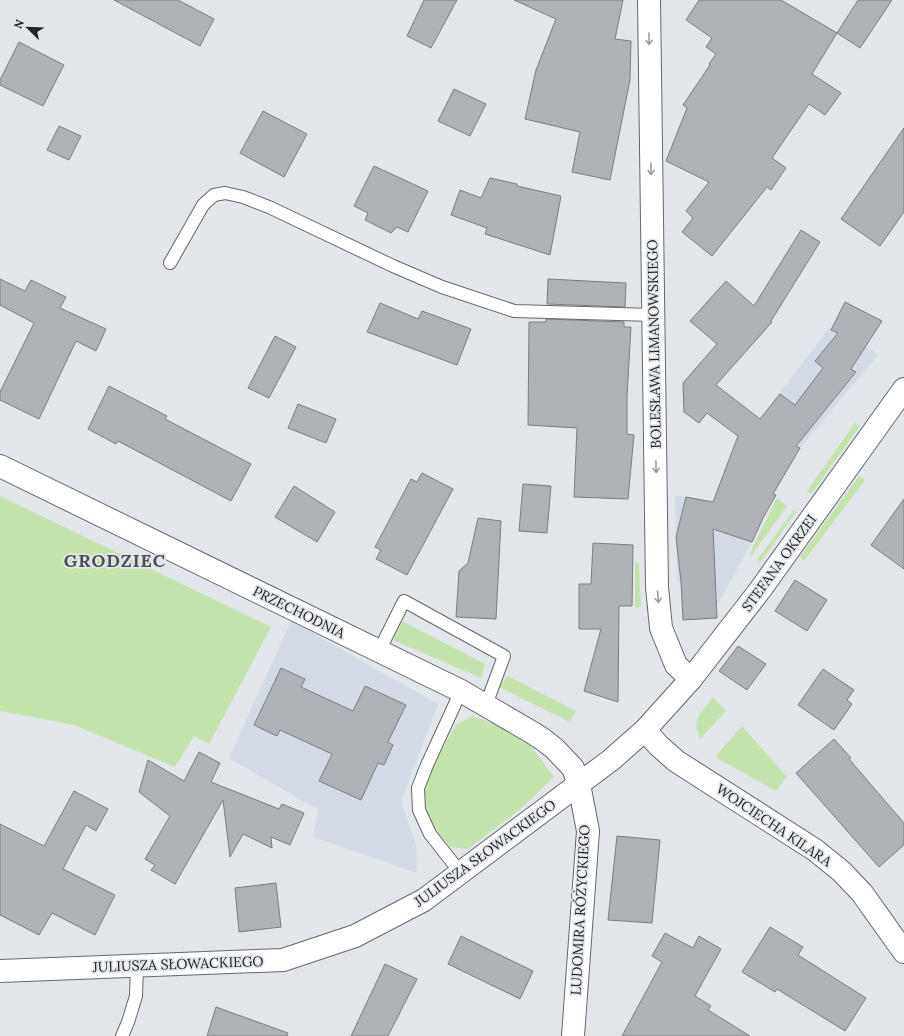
<svg xmlns="http://www.w3.org/2000/svg" width="904" height="1036" font-family="Lora,serif">
<rect width="100%" height="100%" fill="#e2e6eb"/>
<!-- built -->
<g fill="#d2dae5">
<polygon points="829,328 866,346 878,355 800,448 760,419"/>
<polygon points="675,495 723,504 764,516 752,542 718,604 715,577 677,582"/>
<polygon points="291,621 438,704 401,802 416,845 417,873 313,837 318,810 229,758"/>
</g>
<!-- green -->
<g fill="#c4e2ab">
<polygon points="855,423 860,426 811,494 807,491"/>
<polygon points="859,476 865,480 804,561 800,557"/>
<polygon points="0,496 271,627 209,744 194,736 175,767 74,725 0,711"/>
<polygon points="777,498 787,506 751,556 750,553"/>
<polygon points="794,510 796,512 761,562 757,560"/>
<polygon points="635,561 639,564 641,607 635,608"/>
<polygon points="402,621 485,664 481,678 393,640"/>
<polygon points="508,676 576,711 570,722 499,687"/>
<polygon points="713,697 726,711 700,739 696,726 698,717"/>
<polygon points="473,716 503,728 530,745 554,777 518,811 468,849 450,847 426,818 423,800 428,775 444,745 456,725"/>
<polygon points="742,726 787,777 776,791 715,757"/>
</g>
<!-- building -->
<g fill="#aeb2b6" stroke="#7a7d81">
<polygon points="114,0 178,0 214,19 200,46"/>
<polygon points="424,0 457,0 431,48 407,36"/>
<polygon points="514,0 623,0 615,39 631,41 630,80 610,180 572,172 580,132 525,119 536,70 556,19"/>
<polygon points="699,0 781,0 837,33 812,74 841,93 825,115 809,104 772,158 786,168 771,190 767,187 712,256 682,232 693,218 686,211 709,182 666,161 687,108 683,105 710,65 709,64 716,54 706,47 712,38 686,20"/>
<polygon points="858,0 892,0 860,48 837,33"/>
<polygon points="19,42 64,65 43,106 0,85 0,80"/>
<polygon points="454,89 486,104 470,136 438,121"/>
<polygon points="263,111 307,134 284,177 240,153"/>
<polygon points="59,126 81,136 69,160 47,150"/>
<polygon points="904,128 904,212 880,246 841,219"/>
<polygon points="374,166 428,191 408,232 397,227 391,233 365,220 368,213 354,206"/>
<polygon points="490,178 517,184 517,186 561,196 550,255 485,234 487,228 451,215 460,190 481,198"/>
<polygon points="801,230 820,242 771,321 772,322 716,385 760,419 780,394 795,405 823,368 815,361 838,333 831,330 845,302 882,321 851,369 856,372 796,446 800,448 773,494 776,495 764,516 752,542 713,529 717,618 683,620 681,582 676,537 686,497 713,502 738,436 707,413 699,423 684,412 683,383 717,344 690,321 726,281 754,306"/>
<polygon points="0,279 25,291 31,280 66,297 60,308 106,329 96,351 76,341 39,419 0,400 0,392 34,323 0,305"/>
<polygon points="548,279 626,283 625,307 547,304"/>
<polygon points="380,303 418,319 422,311 471,329 457,365 367,332"/>
<polygon points="546,319 624,322 624,327 631,327 627,396 627,434 634,435 628,499 574,497 577,428 528,425 529,322 546,322"/>
<polygon points="275,336 296,347 269,398 248,388"/>
<polygon points="109,386 167,416 165,419 251,464 231,501 118,441 116,444 88,429"/>
<polygon points="298,404 336,419 326,443 288,428"/>
<polygon points="422,473 453,489 407,575 376,559 381,550 375,547 411,479 417,482"/>
<polygon points="523,484 551,486 547,533 519,531"/>
<polygon points="294,486 335,512 317,542 275,517"/>
<polygon points="904,499 904,569 871,545"/>
<polygon points="478,518 501,521 496,619 456,617 459,571 468,563"/>
<polygon points="593,543 633,545 632,606 619,606 618,702 584,691 601,629 579,629 579,584 591,584"/>
<polygon points="795,580 827,600 807,631 775,611"/>
<polygon points="738,646 766,664 747,690 719,671"/>
<polygon points="281,668 305,679 301,687 353,711 365,686 406,705 388,742 393,745 384,765 378,763 361,800 319,781 332,754 280,730 277,736 254,725"/>
<polygon points="823,669 854,690 847,700 852,704 834,730 798,705"/>
<polygon points="834,739 851,758 849,759 904,823 904,845 879,867 796,773"/>
<polygon points="199,752 220,763 211,782 279,809 282,804 304,813 290,845 271,837 272,848 243,834 230,857 223,800 175,884 151,870 155,865 145,859 170,816 139,792 148,760 184,781"/>
<polygon points="74,791 108,809 96,831 86,825 63,869 115,895 95,935 52,913 39,935 0,915 0,824 44,846"/>
<polygon points="617,836 660,840 652,923 608,920"/>
<polygon points="276,883 281,927 239,932 235,888"/>
<polygon points="770,927 803,947 798,955 866,998 845,1031 777,989 775,992 742,972"/>
<polygon points="665,933 693,948 699,936 721,949 695,996 711,1006 708,1010 750,1036 622,1036 662,962 652,956"/>
<polygon points="461,936 533,971 520,999 448,964"/>
<polygon points="385,964 417,979 388,1036 351,1036"/>
<polygon points="216,1007 288,1033 287,1036 207,1036"/>
</g>
<g fill="none" stroke-linecap="round" stroke-linejoin="round">
<defs>
<g id="lane">
<polyline points="170,263 203,205 214,195 225,193 243,197 269,207 393,266 442,287 514,311 653,315"/>
<polyline points="379,651 404,601 504,656 486,705"/>
<polyline points="460,872 430,834 419,810 418,788 427,765 461,691"/>
<polyline points="122,1036 128,1022 136,996 137,966"/>
</g>
<g id="street">
<polyline points="649,0 657,587 661,628 676,665 691,679"/>
<polyline points="0,466 461,691 533,733 545,741 555,749 573,768 579,784 588,831 573,1036"/>
<polyline points="645,730 658,745 676,761 815,850 841,871 862,893 904,952"/>
<polyline points="0,971 283,960 355,936 424,900 611,760 645,730 691,679 760,590 904,389"/>
</g>
</defs>
<!-- lane casing -->
<use href="#lane" stroke="#64676b" stroke-width="14"/>
<!-- street casing -->
<use href="#street" stroke="#64676b" stroke-width="24"/>
<!-- lane -->
<use href="#lane" stroke="#fff" stroke-width="12"/>
<!-- street -->
<use href="#street" stroke="#fff" stroke-width="22"/>
</g>
<!-- one-way arrows -->
<defs><path id="oneway-shaft" d="M-6 0H5M1.5-3L5.5 0L1.5 3" fill="none" stroke-width="1.6" stroke-linecap="round" stroke-linejoin="round"/></defs>
<g stroke="#9b9c9c">
<use href="#oneway-shaft" transform="translate(649 39) rotate(89)"/>
<use href="#oneway-shaft" transform="translate(651 169) rotate(89)"/>
<use href="#oneway-shaft" transform="translate(656 467) rotate(89)"/>
<use href="#oneway-shaft" transform="translate(658 597) rotate(85)"/>
</g>
<g text-anchor="middle" stroke-width="3.5" stroke-linejoin="round" paint-order="stroke">
<!-- street labels -->
<g font-size="14" fill="#212324" stroke="#e2e6eb">
<text transform="translate(654 344) rotate(-91)" y="5">BOLESŁAWA LIMANOWSKIEGO</text>
<text transform="translate(779 563) rotate(-54)" y="5">STEFANA OKRZEI</text>
<text transform="translate(299 612) rotate(26)" y="5">PRZECHODNIA</text>
<text transform="translate(774 825) rotate(34)" y="5">WOJCIECHA KILARA</text>
<text transform="translate(485 853) rotate(-36)" y="5">JULIUSZA SŁOWACKIEGO</text>
<text transform="translate(580 910) rotate(-87)" y="5">LUDOMIRA RÓŻYCKIEGO</text>
<text transform="translate(178 964) rotate(-2)" y="5">JULIUSZA SŁOWACKIEGO</text>
</g>
<!-- district labels -->
<g font-size="18" font-weight="bold" letter-spacing="1" fill="#4c4f53" stroke="#e2e6eb">
<text x="115" y="567">GRODZIEC</text>
</g>
</g>
<!-- north arrow -->
<g transform="translate(28 28) rotate(293)" stroke="#e2e6eb" stroke-width="3" paint-order="stroke">
<path d="M0-3L7 15L0 10L-7 15Z" fill="#212324"/>
<text y="-6" font-size="11" font-weight="bold" text-anchor="middle" fill="#212324">N</text>
</g>
</svg>
